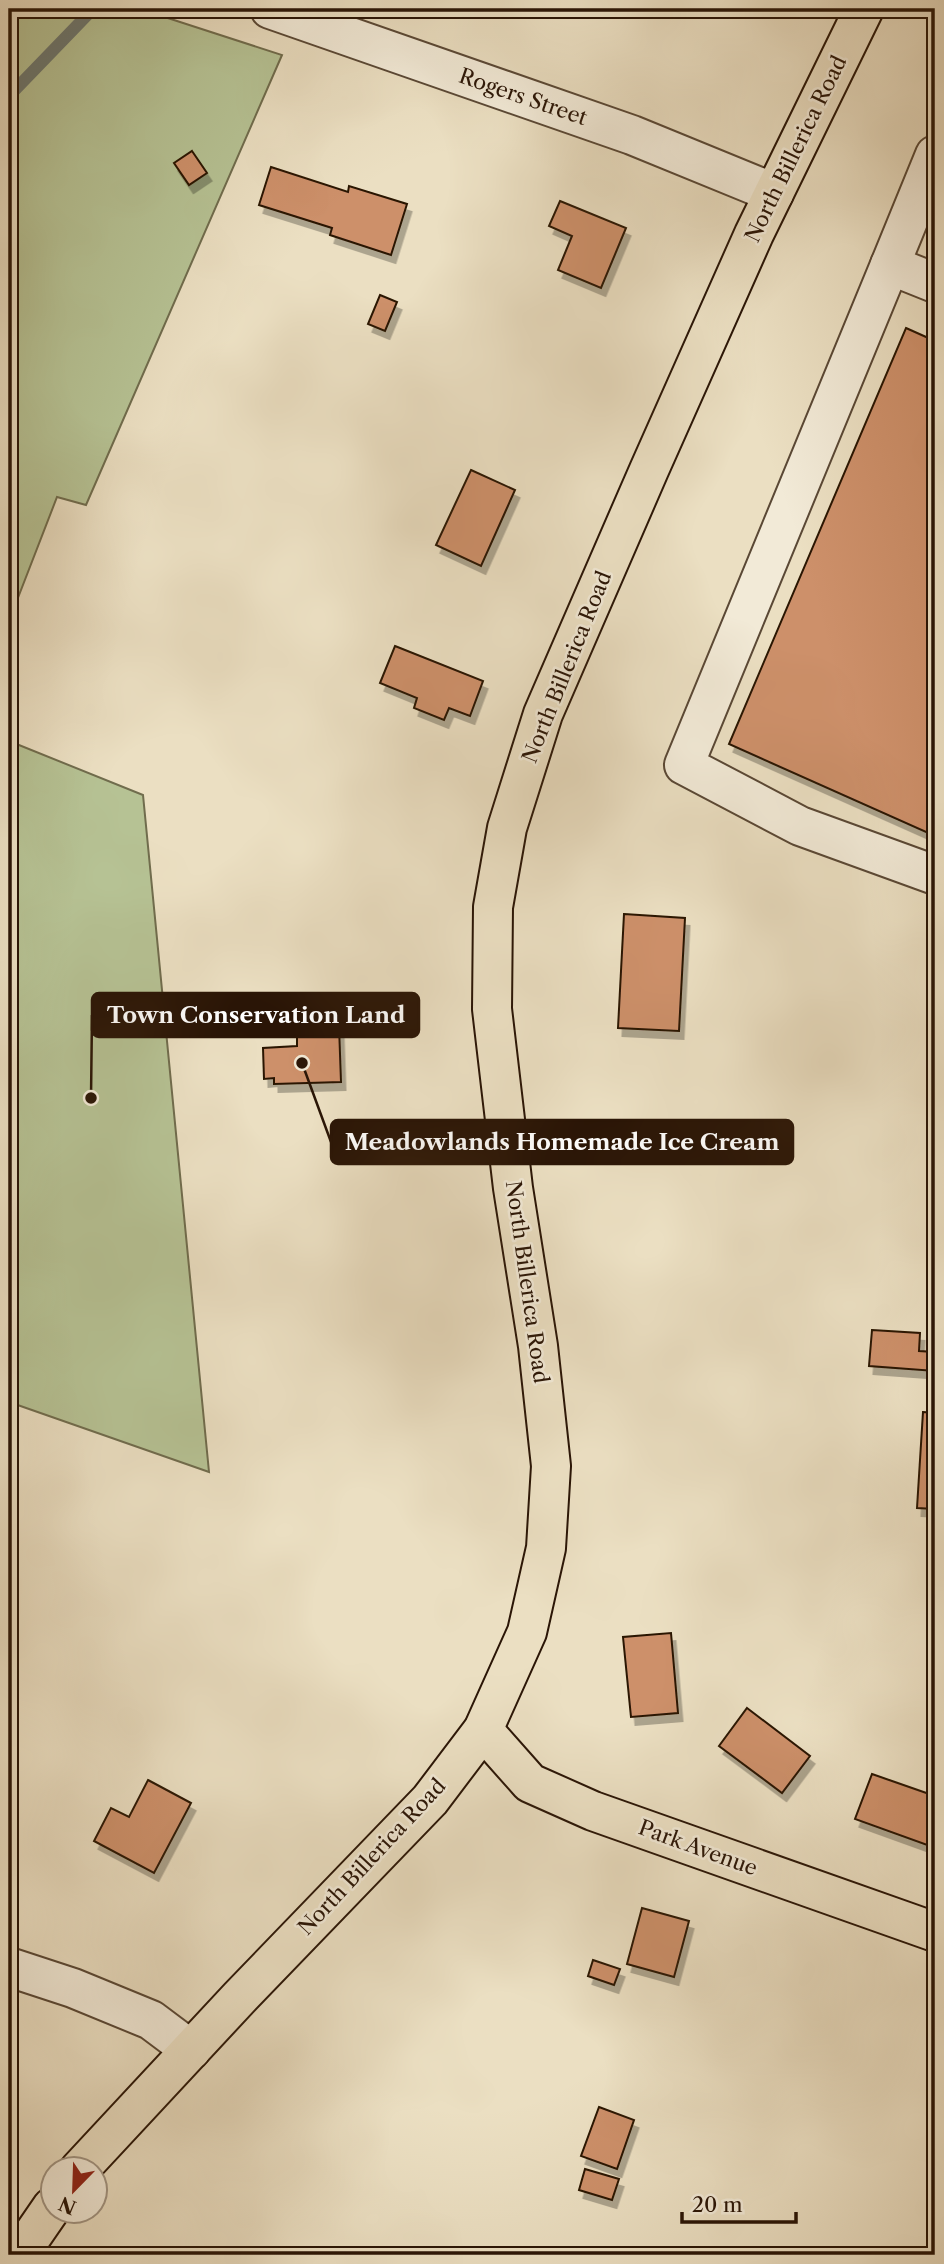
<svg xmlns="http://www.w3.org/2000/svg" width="944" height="2264" font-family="'Libre Caslon Text',serif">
<defs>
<filter id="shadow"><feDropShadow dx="4.5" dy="8" stdDeviation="0" flood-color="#0004"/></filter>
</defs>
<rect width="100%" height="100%" fill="#ebdfc2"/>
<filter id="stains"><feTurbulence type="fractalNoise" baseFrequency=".00286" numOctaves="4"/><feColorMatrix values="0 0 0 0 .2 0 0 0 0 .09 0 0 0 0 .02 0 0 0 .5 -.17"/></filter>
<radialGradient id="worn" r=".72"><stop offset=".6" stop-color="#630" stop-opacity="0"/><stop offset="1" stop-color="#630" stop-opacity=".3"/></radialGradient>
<!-- green -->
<g fill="#b6c294" stroke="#706c4d" stroke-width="2">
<polygon points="9,9 140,9 282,55 86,505 57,497 9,621"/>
<polygon points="9,741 143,795 209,1472 9,1402"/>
</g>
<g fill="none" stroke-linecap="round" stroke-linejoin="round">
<!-- stream -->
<polyline stroke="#6d7972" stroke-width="12" points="9,96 93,9"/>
</g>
<!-- building -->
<g fill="#cd906b" stroke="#2a1506" stroke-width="2" filter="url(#shadow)">
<polygon points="192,151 207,173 189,185 174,163"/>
<polygon points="271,167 348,192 349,186 407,204 391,255 330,235 332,228 259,205"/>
<polygon points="560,201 626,228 601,288 558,270 572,236 549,226"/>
<polygon points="380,295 397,302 385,331 368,324"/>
<polygon points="906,328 935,341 935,836 729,744"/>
<polygon points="471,470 515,490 481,566 436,545"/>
<polygon points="395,646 483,681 470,716 449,708 444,720 414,708 417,698 380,683"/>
<polygon points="624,914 685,918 679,1031 618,1028"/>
<polygon points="339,1026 341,1082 274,1084 274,1078 264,1079 263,1048 297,1046 297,1028"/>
<polygon points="872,1330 920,1333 919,1351 935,1352 935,1371 869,1366"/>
<polygon points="923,1412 935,1413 935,1509 917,1508"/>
<polygon points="671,1633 678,1713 631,1717 623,1637"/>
<polygon points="747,1708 810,1756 782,1793 719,1746"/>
<polygon points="872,1774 935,1796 935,1832 930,1846 855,1819"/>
<polygon points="148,1780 191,1803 154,1873 94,1841 111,1808 129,1817"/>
<polygon points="642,1908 689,1921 674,1977 627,1964"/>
<polygon points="593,1960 620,1969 614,1985 588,1976"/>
<polygon points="599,2107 634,2120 617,2169 581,2156"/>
<polygon points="585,2169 619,2179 612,2200 579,2190"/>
</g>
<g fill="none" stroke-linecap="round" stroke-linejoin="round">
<defs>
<g id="minor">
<polyline points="270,9 632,135 774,193"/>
<polyline points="890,265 935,155"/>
<polyline points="935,283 890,265 684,765 800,826 935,875"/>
<polyline points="9,1967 73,1988 151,2020 191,2050"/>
</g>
<g id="major">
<polyline points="483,1730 530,1783 593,1811 935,1932"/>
<polyline points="79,2170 239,1998 430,1800 483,1730 527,1632 546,1548 551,1466 538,1346 513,1188 492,1009 493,907 507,828 543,714 649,470 754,234 864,9"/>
<polyline points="19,2255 52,2207"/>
</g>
</defs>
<!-- minor casing -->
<use href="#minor" stroke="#5a4835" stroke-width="42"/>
<!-- major casing -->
<use href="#major" stroke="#2a1506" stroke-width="42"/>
<!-- minor -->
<use href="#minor" stroke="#f2ead7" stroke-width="38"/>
<!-- major -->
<use href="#major" stroke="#ebdfc2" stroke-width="38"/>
</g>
<g text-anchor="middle" stroke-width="5" stroke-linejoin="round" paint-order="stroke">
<!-- street labels -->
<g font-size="21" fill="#2a1506" stroke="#f2ead7">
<text transform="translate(523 97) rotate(19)" y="7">Rogers Street</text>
<text transform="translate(796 149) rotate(-64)" y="7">North Billerica Road</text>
<text transform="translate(567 667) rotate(-68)" y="7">North Billerica Road</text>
<text transform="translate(527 1282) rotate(82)" y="7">North Billerica Road</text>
<text transform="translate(698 1848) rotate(20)" y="7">Park Avenue</text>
<text transform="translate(372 1857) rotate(-47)" y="7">North Billerica Road</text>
</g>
</g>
<!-- callouts -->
<path fill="none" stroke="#2a1506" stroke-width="2.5" d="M91 1098L92 1015M302 1063L331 1142"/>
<g fill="#2a1506" stroke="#f2ead7" stroke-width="2.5">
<circle cx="91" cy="1098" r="7"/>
<circle cx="302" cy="1063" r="7"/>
</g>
<g fill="#2a1506" stroke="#2a1506" stroke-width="2.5">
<rect x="92" y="993" width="327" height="44" rx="7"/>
<rect x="331" y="1120" width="462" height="44" rx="7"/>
</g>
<g font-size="23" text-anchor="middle" font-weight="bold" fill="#fff">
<text x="256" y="1023">Town Conservation Land</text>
<text x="562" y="1150">Meadowlands Homemade Ice Cream</text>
</g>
<!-- margin -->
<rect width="944" height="2264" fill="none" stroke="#ebdfc2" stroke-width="35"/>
<rect x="10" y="10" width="923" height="2243" fill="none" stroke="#2a1506" stroke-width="3.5"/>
<rect x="18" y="18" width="909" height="2229" fill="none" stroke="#2a1506" stroke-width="2"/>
<!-- north arrow -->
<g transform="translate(74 2190) rotate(203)"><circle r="33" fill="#f2ead7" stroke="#a29583" stroke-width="2"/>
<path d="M0-5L12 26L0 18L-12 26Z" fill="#8f2418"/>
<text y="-10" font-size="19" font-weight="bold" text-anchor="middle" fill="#2a1506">N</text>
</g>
<!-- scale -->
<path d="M682 2212v10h114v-10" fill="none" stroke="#2a1506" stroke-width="3.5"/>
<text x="692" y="2212" font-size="21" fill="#2a1506" stroke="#f2ead7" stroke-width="5" paint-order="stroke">20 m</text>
<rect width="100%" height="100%" filter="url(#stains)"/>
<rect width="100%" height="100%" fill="url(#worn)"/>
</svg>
